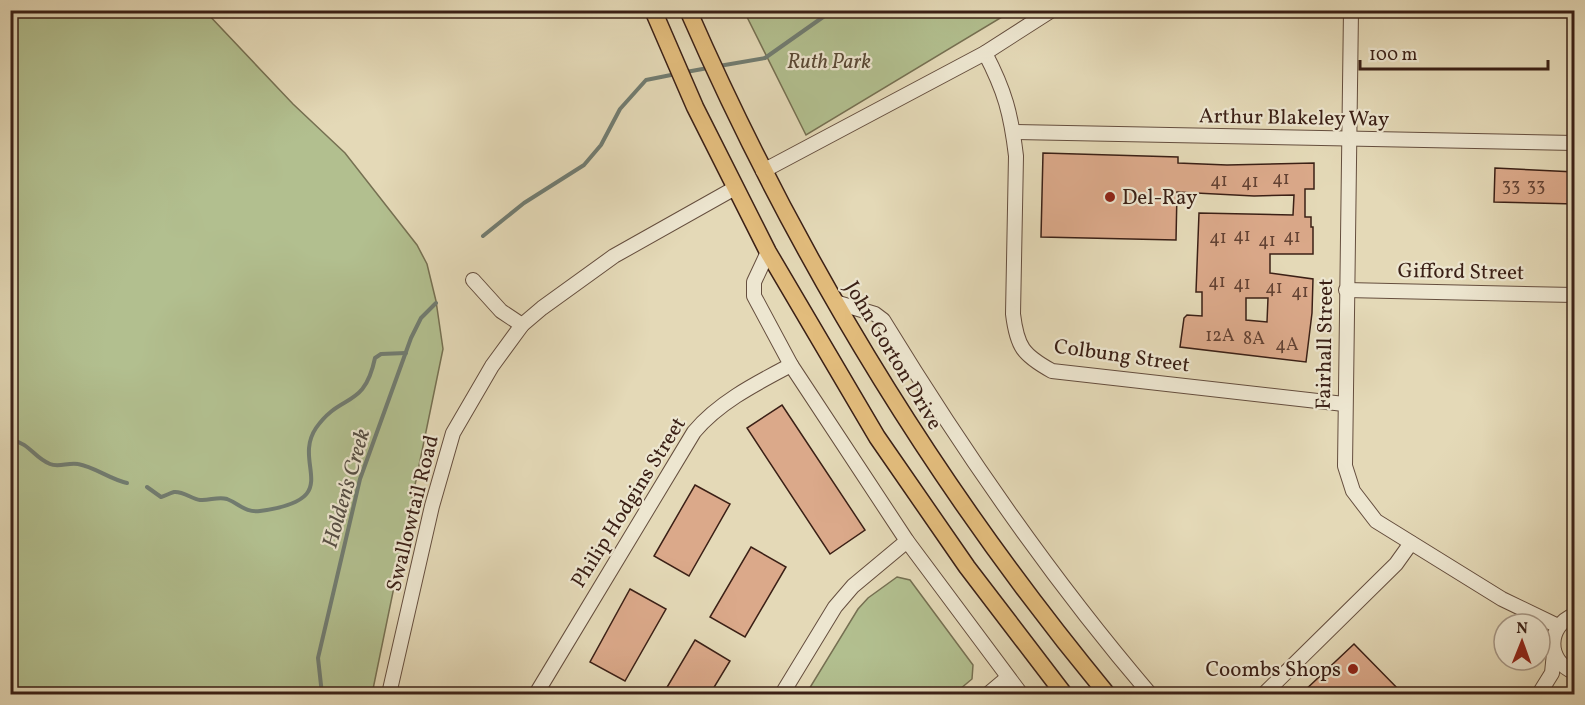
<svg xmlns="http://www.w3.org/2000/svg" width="1585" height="705" font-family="Vollkorn,serif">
<rect width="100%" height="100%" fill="#e4d9b7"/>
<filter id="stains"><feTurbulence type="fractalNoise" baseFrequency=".00333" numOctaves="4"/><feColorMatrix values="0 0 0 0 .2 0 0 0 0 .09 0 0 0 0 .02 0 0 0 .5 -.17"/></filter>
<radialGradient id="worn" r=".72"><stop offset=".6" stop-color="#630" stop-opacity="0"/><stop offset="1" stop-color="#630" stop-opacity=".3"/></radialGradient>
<!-- green -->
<g fill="#b2bf8f" stroke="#767052" stroke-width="1.5">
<polygon points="10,11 205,11 293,104 345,153 417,245 427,264 436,301 443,349 372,694 11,694"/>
<polygon points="744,11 1012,11 806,135"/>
<polygon points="897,577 910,580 973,665 972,679 954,694 806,694 858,609 868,598"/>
</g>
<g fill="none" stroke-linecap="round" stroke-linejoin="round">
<!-- stream -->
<g stroke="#717c71" stroke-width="4">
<polyline points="719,66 765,58 833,10"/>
<polyline points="686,72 708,68"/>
<polyline points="483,236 524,203 584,165 601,145 620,109 646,80 676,74"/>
<path d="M10,439C31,444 33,457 50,464C59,468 68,462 78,464C95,467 109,479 127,483"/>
<path d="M147,487L161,497C165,496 170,493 174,492C183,491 192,499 200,500C209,501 218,496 227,499C240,504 245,513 260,511C347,499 291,465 316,428C341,392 364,410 375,358L381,354L406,353"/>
<polyline points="322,694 318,658 360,479 411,338 421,318 436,303"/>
</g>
</g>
<!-- building -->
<g fill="#dba98a" stroke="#3b2016" stroke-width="1.5" fill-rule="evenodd">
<path d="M1043,153L1178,157V163L1227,165L1314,163V189H1305V217H1311V227H1313V254H1270V273L1313,279L1312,313L1306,362L1180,347L1184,318L1187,315L1202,316V292H1196L1199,213L1293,215L1294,195L1254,196L1177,192L1176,240L1041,237ZM1246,298H1268L1267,322L1246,320Z"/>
<polygon points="1495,168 1575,172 1575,204 1494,202"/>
<polygon points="782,405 865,530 830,554 747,428"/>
<polygon points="695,485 730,504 689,576 654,556"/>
<polygon points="751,547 786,567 745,637 710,617"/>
<polygon points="630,589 666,609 625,681 590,662"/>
<polygon points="695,640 730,661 710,694 663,694"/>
<polygon points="1354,644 1403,694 1301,694"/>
</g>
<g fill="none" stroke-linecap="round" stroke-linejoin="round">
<defs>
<g id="minor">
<polyline points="1351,10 1345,466 1353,491 1376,521 1502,599 1558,626"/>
<path d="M985,53C1005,91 1011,114 1016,156L1013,314C1017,347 1023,355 1052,371L1344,404"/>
<polyline points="1013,132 1574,143"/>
<polyline points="763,171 985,53 1052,10"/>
<polyline points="768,252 754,282 754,296 791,365 907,541 1021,694"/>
<polyline points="473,280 501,311 522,325"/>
<polyline points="1346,290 1574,295"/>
<path d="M835,302L875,314L883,320C963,451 1050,577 1150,694"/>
<path d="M1574,615C1547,626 1546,661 1574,672"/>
<polyline points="1540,633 1553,644"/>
<polyline points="389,694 432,506 453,433 492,366 522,325 542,308 614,256 735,188"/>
<path d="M536,694L694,432C719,402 757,383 791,365"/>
<polyline points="782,694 835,607 853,586 907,541"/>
<polyline points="988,694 1007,678"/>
<polyline points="1264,694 1396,564 1411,543"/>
<polyline points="1539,694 1552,673 1554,653"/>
</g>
<g id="major">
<polyline points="653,10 695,107 768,252 877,437 967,567 1064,694"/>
<path d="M688,10C796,257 936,487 1107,694"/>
</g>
</defs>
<!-- minor casing -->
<use href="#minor" stroke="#654e3e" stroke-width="16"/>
<!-- major casing -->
<use href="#major" stroke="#3b2016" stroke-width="19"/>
<!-- minor -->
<use href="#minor" stroke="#ede6d0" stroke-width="14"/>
<!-- major -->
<use href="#major" stroke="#e2bc7c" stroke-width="16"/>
</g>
<!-- markers -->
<g fill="#8f2418" stroke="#ede6d0" stroke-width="2">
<circle cx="1110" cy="197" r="6"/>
<circle cx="1353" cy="669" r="6"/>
</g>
<g text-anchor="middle" stroke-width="4.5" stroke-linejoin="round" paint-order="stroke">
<!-- number labels -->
<g font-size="18" fill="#634233">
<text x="1281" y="184">41</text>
<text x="1219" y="186">41</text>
<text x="1250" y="187">41</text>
<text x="1511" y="191">33</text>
<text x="1536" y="191">33</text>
<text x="1242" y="241">41</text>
<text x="1292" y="242">41</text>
<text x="1218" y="243">41</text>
<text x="1267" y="246">41</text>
<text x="1217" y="287">41</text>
<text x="1242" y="289">41</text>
<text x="1274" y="293">41</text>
<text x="1300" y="297">41</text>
<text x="1220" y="341">12A</text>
<text x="1254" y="344">8A</text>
<text x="1287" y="350">4A</text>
</g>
<!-- park labels -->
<g font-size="21" font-style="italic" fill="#594834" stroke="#ede6d0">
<text x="829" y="68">Ruth Park</text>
</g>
<!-- street labels -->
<g font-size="21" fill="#3b2016" stroke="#ede6d0">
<text transform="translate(1294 117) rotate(1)" y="7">Arthur Blakeley Way</text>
<text transform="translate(1461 271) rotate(1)" y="7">Gifford Street</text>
<text transform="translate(1324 344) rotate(-89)" y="7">Fairhall Street</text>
<text transform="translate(894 355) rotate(59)" y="7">John Gorton Drive</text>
<text transform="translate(1122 355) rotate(8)" y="7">Colbung Street</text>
<text transform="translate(628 502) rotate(-58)" y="7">Philip Hodgins Street</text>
<text transform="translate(412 513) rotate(-76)" y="7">Swallowtail Road</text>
</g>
<!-- poi labels -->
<g font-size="21" fill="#3b2016" stroke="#ede6d0" text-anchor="start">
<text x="1122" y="204">Del-Ray</text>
<text x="1341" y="676" text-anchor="end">Coombs Shops</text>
</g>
<!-- water labels -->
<g font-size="22" font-style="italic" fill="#564e44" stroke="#ede6d0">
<text transform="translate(345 488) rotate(-74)" y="8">Holden's Creek</text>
</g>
</g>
<!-- margin -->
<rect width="1585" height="705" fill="none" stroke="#e4d9b7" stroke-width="36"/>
<rect x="12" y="12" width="1561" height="681" fill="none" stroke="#3b2016" stroke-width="3"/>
<rect x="18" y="18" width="1549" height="669" fill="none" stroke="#3b2016" stroke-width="1.5"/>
<!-- north arrow -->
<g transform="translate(1522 642) rotate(1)"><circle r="28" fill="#ede6d0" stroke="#a69786" stroke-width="1.5"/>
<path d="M0-4.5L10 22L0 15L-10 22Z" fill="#8f2418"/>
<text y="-9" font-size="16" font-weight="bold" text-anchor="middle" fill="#3b2016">N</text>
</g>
<!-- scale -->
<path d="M1360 60v9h188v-9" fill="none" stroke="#3b2016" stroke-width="3"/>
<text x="1369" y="60" font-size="18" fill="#3b2016" stroke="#ede6d0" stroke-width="4.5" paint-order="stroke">100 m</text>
<rect width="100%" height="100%" filter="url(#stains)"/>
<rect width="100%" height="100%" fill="url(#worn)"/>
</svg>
